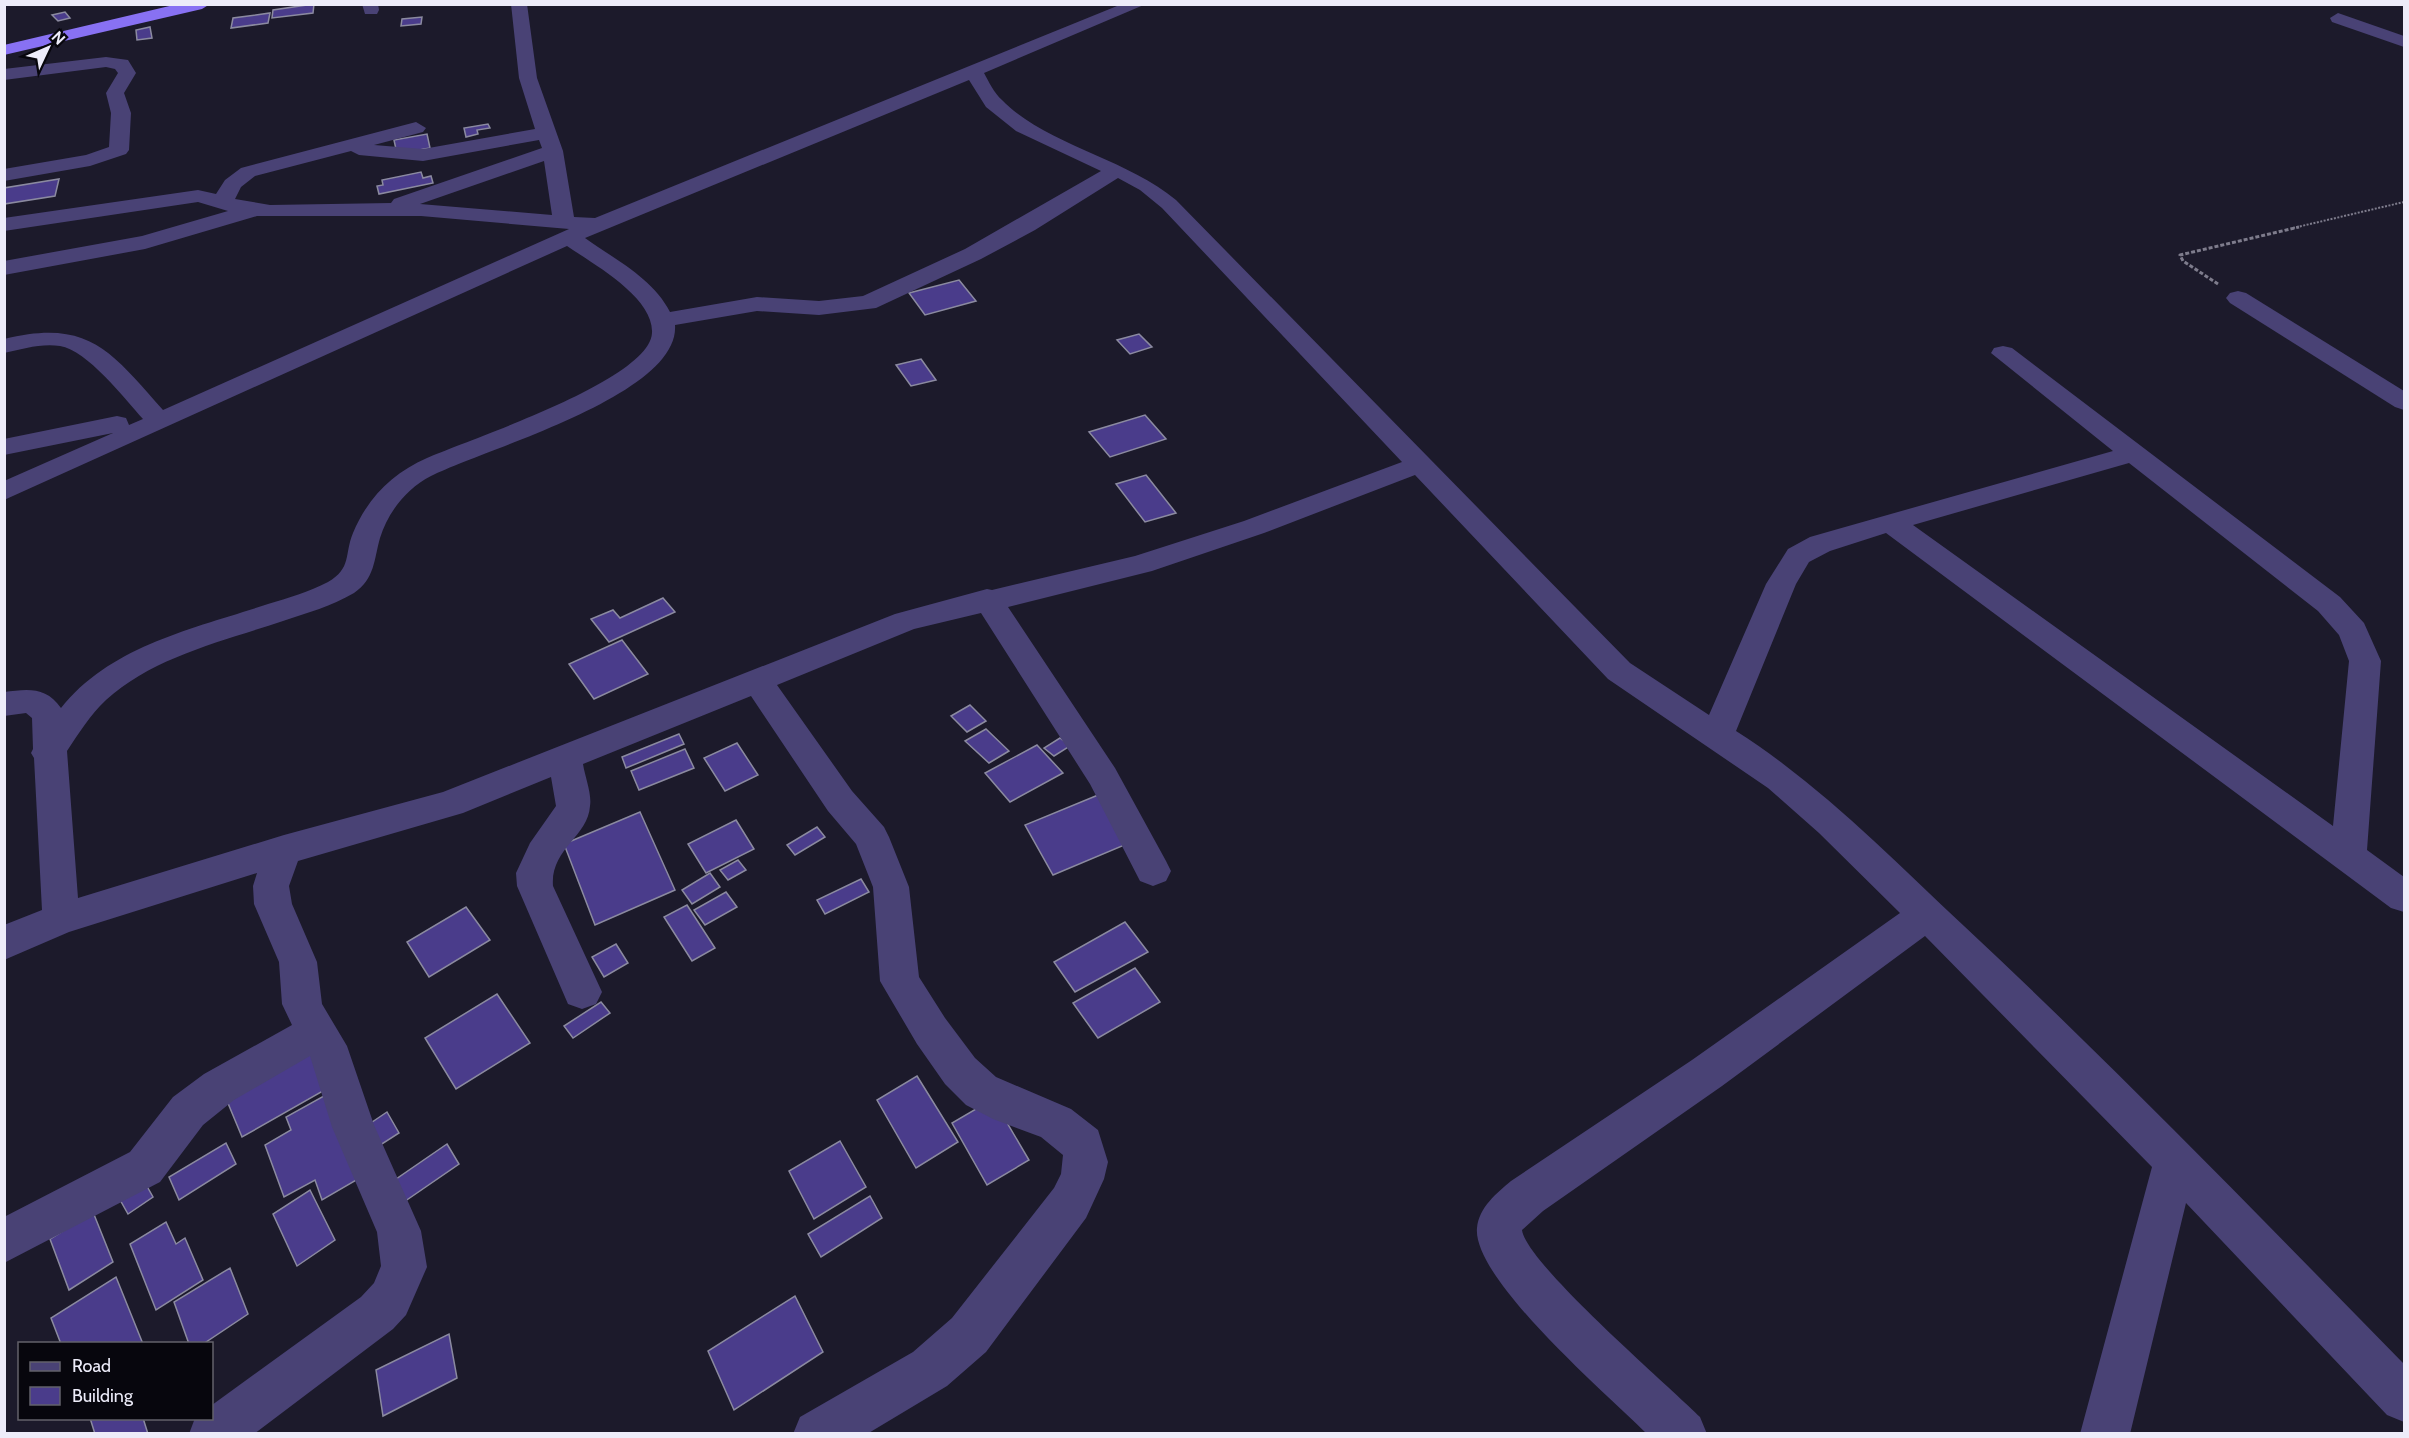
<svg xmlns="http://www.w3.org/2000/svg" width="2409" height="1438" font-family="Cabin,sans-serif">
<rect width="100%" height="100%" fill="#1c1a2b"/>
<!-- building -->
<g fill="#4a3c8b" stroke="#8b8aa0" stroke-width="1.5">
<polygon points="314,4 313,13 272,18 273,10"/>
<polygon points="65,12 70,18 58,21 52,15"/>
<polygon points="270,13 268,23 231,28 233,18"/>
<polygon points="422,17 421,24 401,26 402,19"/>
<polygon points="150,27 152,38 137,40 136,30"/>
<polygon points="488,124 490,128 477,130 478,134 466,137 464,128"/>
<polygon points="427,134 430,148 397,154 394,140"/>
<polygon points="421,172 423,178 431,176 433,183 379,194 377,186 383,185 382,180"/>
<polygon points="59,179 55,196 4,204 4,188"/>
<polygon points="959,280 976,301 925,315 909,293"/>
<polygon points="1139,334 1152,347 1130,354 1117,340"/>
<polygon points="921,359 936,380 911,386 896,365"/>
<polygon points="1145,415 1166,439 1110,457 1089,432"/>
<polygon points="1146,475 1176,513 1145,522 1116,484"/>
<polygon points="663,598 675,612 609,642 591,619 613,610 620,618"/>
<polygon points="622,640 648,674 594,699 569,664"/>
<polygon points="970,705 986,721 967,732 951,716"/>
<polygon points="986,729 1009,751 989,763 965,741"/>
<polygon points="679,734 684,744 626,768 622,757"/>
<polygon points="1060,738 1070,746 1054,756 1044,748"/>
<polygon points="737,743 758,775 725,791 704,758"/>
<polygon points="1037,745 1063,773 1010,802 985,773"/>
<polygon points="685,749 694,768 639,790 631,771"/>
<polygon points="1103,793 1134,841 1053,875 1025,825"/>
<polygon points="640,812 675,890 595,925 564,844"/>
<polygon points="736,820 754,849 706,873 688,844"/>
<polygon points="817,827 825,837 795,855 787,845"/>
<polygon points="738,860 746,870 728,880 720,870"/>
<polygon points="710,873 720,887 692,904 682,890"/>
<polygon points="861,879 869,892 825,914 817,900"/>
<polygon points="726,892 737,907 705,925 694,910"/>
<polygon points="687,905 715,948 692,961 664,917"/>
<polygon points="466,907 490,940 429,977 407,942"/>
<polygon points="1125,922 1148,952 1075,992 1054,962"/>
<polygon points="616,944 628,963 604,977 592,957"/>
<polygon points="1135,968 1160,1002 1098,1038 1073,1003"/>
<polygon points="497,994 530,1043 456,1089 425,1038"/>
<polygon points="601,1002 610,1013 573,1038 564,1026"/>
<polygon points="312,1047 330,1087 242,1137 225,1096"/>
<polygon points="917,1076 958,1142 916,1168 877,1100"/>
<polygon points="331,1092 365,1175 322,1200 315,1180 284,1197 265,1145 291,1130 286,1117"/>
<polygon points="993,1099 1029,1160 987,1185 952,1123"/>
<polygon points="387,1112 399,1133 371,1151 359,1131"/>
<polygon points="840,1141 866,1187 814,1219 789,1171"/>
<polygon points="226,1143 236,1164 179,1200 169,1177"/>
<polygon points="447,1144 459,1164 398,1206 386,1186"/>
<polygon points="144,1181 153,1197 128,1214 119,1198"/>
<polygon points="310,1190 335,1240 297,1266 273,1214"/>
<polygon points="870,1196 882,1218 821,1257 808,1234"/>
<polygon points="93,1212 113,1262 69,1290 50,1239"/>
<polygon points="166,1222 176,1244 185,1238 203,1280 156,1310 130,1244"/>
<polygon points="230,1268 248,1314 203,1344 189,1344 174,1302"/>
<polygon points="116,1277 143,1344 61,1344 51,1318"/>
<polygon points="795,1296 823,1352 734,1410 708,1351"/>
<polygon points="449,1334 457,1378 383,1416 376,1370"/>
<polygon points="90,1418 143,1418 148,1434 95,1434"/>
</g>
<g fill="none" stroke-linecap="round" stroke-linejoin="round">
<!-- path-far1 -->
<polyline stroke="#7e7c8c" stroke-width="2" stroke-dasharray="2 1.5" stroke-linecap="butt" points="2293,228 2404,202"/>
<!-- path -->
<polyline stroke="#7e7c8c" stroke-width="3" stroke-dasharray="4 2" stroke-linecap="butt" points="2218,284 2183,261 2180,255 2299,227"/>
<!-- minor -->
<g fill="#494275" fill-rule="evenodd">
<polygon points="362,4 378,4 379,10 377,14 365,14"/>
<path d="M511,4H527L537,78L563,151L574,217L595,218L1122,4H1146L984,73C989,82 994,93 1002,100C1046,145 1124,157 1176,200L1630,663L1709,715L1766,584L1788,549L1810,537L1838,529L2113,451L1991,353L1994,348L2003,346L2012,348L2340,597L2364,623L2381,661L2367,850L2404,877V912L2391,908L1886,533L1830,551L1809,562L1796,584L1736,731C1821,785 1891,858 1964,926C2115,1067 2259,1216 2404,1364V1422L2387,1415L2186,1203L2130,1434H2080L2152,1167L1925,936L1722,1086L1543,1211L1522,1230C1526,1263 1669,1386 1700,1417L1707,1434H1647C1610,1397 1472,1279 1477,1228C1479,1207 1497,1193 1511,1181L1692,1060L1900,913L1819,833L1768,788L1608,679L1415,475L1264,533L1152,571L1008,607L1115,768L1166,861L1171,871L1166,881L1153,886L1140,881L1090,784L981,613L914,629L777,685L852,791L884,827L889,837L909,887L919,977L945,1018L975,1058L996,1077L1071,1109L1098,1130L1108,1162L1104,1179L1086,1218L986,1352L947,1386L867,1434H793L800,1417L913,1352L952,1318L1054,1188L1061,1174L1063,1155L1041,1137L993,1119L966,1105L945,1084L917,1044L880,981L873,887L856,844L828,811L751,696L583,764C585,777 592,794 590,806C588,837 550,849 553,886L602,992L596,1004L582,1009L568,1004L517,886L516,873L530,843L556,806L551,777L463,813L298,861L289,886L292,904L317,962L322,1004L347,1046L374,1125L421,1231L427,1267L406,1315L393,1329L254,1434H189L195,1418H212V1405L361,1297L374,1283L381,1266L377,1232L332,1127L310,1056L234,1100L203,1125L160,1182L4,1263V1217L130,1152L173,1097L204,1074L292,1025L282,1004L279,962L254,904L253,886L257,873L69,932L4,960V925L42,910L34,758L31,753L33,749L32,718L26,713L4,716V692C27,689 46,686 61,708C111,645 196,628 268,604C288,598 309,592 328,582C352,568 344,555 353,533C368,497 393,473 427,458C469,439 649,381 652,333C654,297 593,264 567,246L4,500V481L113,433L4,455V439L117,416L126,418L129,425L143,419C125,399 87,350 60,346C42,343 22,349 4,353V339C88,318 111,351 163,410L569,229L421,216H257L145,249L4,275V261L142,236L228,211L198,202L4,231V218L198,190L216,194L225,180L241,168L416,122L426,128L423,132L374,145L423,149L535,129L519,78ZM969,80L986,107L1016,131L1101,171L965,249L863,296L819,301L757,297L670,312C653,278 614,259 585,238ZM539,140L542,148L394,199L391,203L270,205L235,199L241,187L255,176L351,151L359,155L423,161ZM544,161L552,215L420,204ZM1118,178L1140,190L1162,208L1402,462L1244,521L1135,556L992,590L987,589L895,614L443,792L284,835L78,898L67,751C79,733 90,715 106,700C153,657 223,641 283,621C307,613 332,606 354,593C375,579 374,559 380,538C388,512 407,488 431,476C484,449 680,395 675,325L757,311L819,315L876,308L981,259L1035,230ZM2129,463L2318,611L2339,635L2349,661L2333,826L1913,525Z"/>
<polygon points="2338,13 2404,36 2404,47 2332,22 2330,18"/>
<polygon points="106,57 128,60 136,73 124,93 131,113 129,150 126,154 90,166 4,181 4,169 86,155 109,147 111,113 106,93 118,73 115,69 106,67 4,80 4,69"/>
<polygon points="2238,291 2246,293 2404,391 2404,410 2395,407 2230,303 2226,298 2230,293"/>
</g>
<!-- highway -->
<polygon fill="#8871f3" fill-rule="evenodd" points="178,4 210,4 202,9 4,55 4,45"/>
</g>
<!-- border -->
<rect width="2409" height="1438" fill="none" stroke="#edecf9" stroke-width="12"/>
<!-- legend -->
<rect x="18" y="1342" width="195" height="78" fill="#07060d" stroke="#63626b" stroke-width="1.5"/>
<rect x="30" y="1362" width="30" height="9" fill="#494275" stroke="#63626b" stroke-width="1.5"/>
<text x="72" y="1372" font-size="18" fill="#edecf9">Road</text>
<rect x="30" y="1387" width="30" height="18" fill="#4a3c8b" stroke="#63626b" stroke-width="1.5"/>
<text x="72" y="1402" font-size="18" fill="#edecf9">Building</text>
<!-- north arrow -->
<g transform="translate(48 48) rotate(46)" stroke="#07060d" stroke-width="4.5" paint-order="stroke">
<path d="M0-4.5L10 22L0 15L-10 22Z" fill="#edecf9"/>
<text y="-9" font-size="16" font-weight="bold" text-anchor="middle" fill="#edecf9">N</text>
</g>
</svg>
